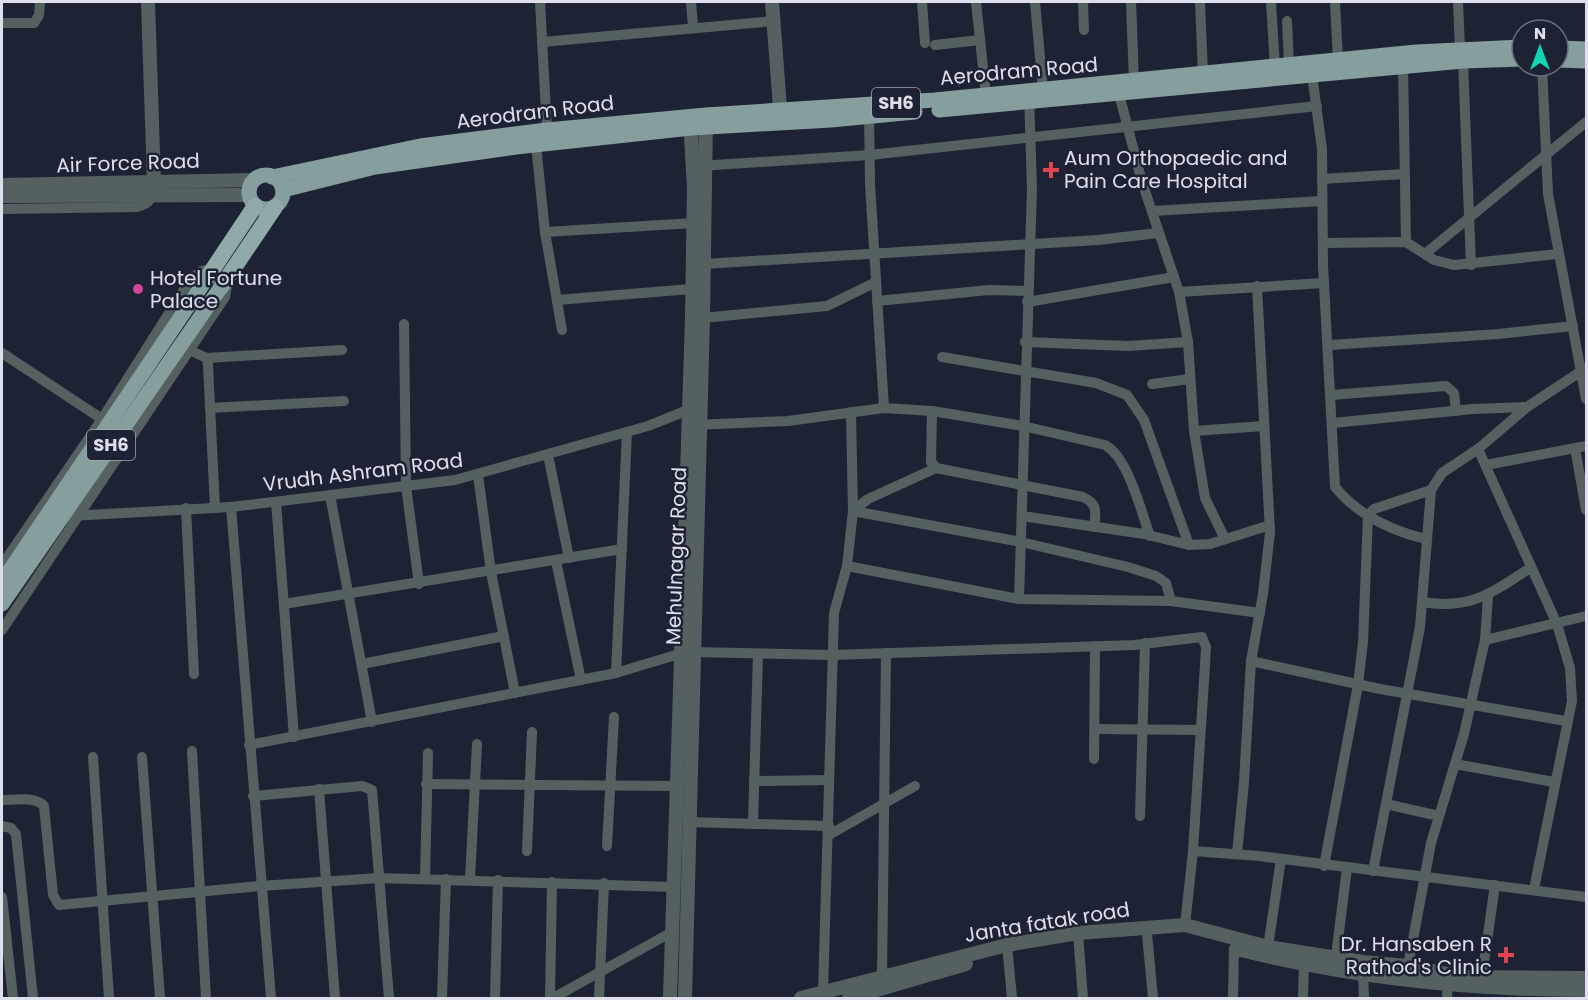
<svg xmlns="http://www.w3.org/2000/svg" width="1588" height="1000" font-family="Poppins,sans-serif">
<rect width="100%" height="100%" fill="#1e2333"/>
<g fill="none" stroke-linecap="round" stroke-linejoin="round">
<!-- minor -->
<g stroke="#556161" stroke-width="10">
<polyline points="540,2 547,130"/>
<polyline points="691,2 693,27"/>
<polyline points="922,2 925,43"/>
<polyline points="976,2 986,95"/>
<polyline points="1035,2 1043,90"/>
<polyline points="1083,2 1084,30"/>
<polyline points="1131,2 1134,81"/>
<polyline points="1200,2 1203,74"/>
<polyline points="1271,2 1275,67"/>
<polyline points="1335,2 1338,60"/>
<polyline points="1458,2 1460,48"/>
<polyline points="1287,21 1289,65"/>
<polyline points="2,23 34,23 39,15 40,2"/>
<polyline points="542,42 774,21"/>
<polyline points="935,45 980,40"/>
<polyline points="1463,61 1471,265"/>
<polyline points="1403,66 1406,242"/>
<polyline points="1542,66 1548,194 1586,399"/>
<path d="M1312,75L1322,149L1323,266L1335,487C1358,515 1392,531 1426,539"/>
<polyline points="1119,94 1142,182 1179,292 1188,342 1194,431 1205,498 1225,539"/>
<polyline points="869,112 870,184 884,408"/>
<polyline points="536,145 545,232 562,330"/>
<polyline points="699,166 870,155 1317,106"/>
<polyline points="1322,179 1404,174"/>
<path d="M2,209L137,207C147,204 151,202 153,190"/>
<polyline points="1152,211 1322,201"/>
<polyline points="545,232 694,223"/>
<polyline points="1323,243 1406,242 1434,260 1454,265 1558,254"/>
<polyline points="1426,253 1586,122"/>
<polyline points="704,264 1098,240 1158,233"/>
<polyline points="1179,292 1324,283"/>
<polyline points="557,300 691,289"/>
<polyline points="877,301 989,290 1028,291"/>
<polyline points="1027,302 1174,277"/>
<polyline points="703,318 827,306 876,282"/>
<polyline points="404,324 406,486 419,584"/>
<polyline points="1025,342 1128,346 1188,342"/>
<polyline points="1329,345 1499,334 1573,326"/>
<polyline points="189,350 207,358 208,365 215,508"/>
<polyline points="2,353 102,419"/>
<polyline points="942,357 1096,383 1127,395 1144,420 1189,545"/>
<polyline points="207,358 342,350"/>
<polyline points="1152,384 1190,379"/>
<polyline points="1331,395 1446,386 1454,393 1456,411"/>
<polyline points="210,408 344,401"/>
<path d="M932,411L931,462L936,468L1083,497C1098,504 1096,512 1094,527"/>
<polyline points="1333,423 1473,409 1527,407"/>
<path d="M694,425L788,421L884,408L932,411L1023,426L1105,445C1128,457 1141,511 1150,536"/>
<polyline points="1194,431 1264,426"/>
<polyline points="1575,448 1586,510"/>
<polyline points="1478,449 1557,624 1570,668 1572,701 1534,889"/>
<polyline points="548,455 569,558"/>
<polyline points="1486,465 1586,446"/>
<polyline points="478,475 491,572 515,693"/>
<polyline points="330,495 372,722"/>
<polyline points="276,502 294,737"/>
<polyline points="231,507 271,998"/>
<polyline points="186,508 194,674"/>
<polyline points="853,511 1021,542 1128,567 1156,576 1166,583 1171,601"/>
<polyline points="853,511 868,499 936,468"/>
<polyline points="1022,516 1144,534 1189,545 1210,544 1270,525"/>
<polyline points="34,518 231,507 455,480 648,426 688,410"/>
<polyline points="556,561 581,680"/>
<polyline points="2,565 102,419 190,280 201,271 213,269"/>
<polyline points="847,566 1019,599 1171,601 1260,613"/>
<polyline points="1019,599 1032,189 1029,95"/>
<path d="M1422,602C1470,610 1492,593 1530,568"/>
<polyline points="284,604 622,549"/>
<polyline points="2,630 225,297 228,281"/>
<polyline points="1485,640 1586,616"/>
<polyline points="693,652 832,655 1134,645 1202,637 1206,647 1205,665 1193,851 1185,925"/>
<polyline points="1251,661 1380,689 1566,721"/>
<polyline points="362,664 504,636"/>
<polyline points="616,673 627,432"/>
<polyline points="1095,729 1200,730"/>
<polyline points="249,745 616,673 679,654"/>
<polyline points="192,751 206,998"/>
<polyline points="93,757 109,998"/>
<polyline points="142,757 160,998"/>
<polyline points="1094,759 1095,646"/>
<polyline points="1455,764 1554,782"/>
<polyline points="754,781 829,780"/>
<polyline points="426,784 676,786"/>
<polyline points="319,789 335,998"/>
<polyline points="253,796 362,786 372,790 389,998"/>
<path d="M2,800C14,800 35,796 44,806L53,895L59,905L260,886L379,878L673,887"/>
<polyline points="1386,804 1439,816"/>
<polyline points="1140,816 1145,643"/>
<polyline points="689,822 829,826"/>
<polyline points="753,823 758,654"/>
<polyline points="2,826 11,828 16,834 33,998"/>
<polyline points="829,835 915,786"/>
<polyline points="607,846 614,717"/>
<polyline points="527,851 532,732"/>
<polyline points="1193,851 1259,856 1586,897"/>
<polyline points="1237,854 1244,782 1251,661 1263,594 1270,532 1257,286"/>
<polyline points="1324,866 1358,685 1363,642 1368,515 1374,509 1431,490"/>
<polyline points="1373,871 1420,627 1431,490 1442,473 1478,449 1527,407 1586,368"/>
<polyline points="425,879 428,753"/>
<polyline points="470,879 477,744"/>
<polyline points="2,897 13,998"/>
<polyline points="1078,933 1083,998"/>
<polyline points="1147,934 1153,998"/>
<polyline points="1007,945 1012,998"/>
<polyline points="1267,954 1281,859"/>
<polyline points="1336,956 1347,868"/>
<polyline points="1408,966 1431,843 1464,734 1485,640 1488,596"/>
<polyline points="1363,973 1364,998"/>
<polyline points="882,976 886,653"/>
<polyline points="1481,983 1495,885"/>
<polyline points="823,992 834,613 847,566 853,511 851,412"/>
<polyline points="442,998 446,879"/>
<polyline points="495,998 498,880"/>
<polyline points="550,998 552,882"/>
<polyline points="553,998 672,932"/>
<polyline points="599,998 604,883"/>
<polyline points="1233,998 1234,948"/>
<polyline points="1303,998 1304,964"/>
<polyline points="1447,998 1448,977"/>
</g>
<!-- tertiary -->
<g stroke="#556161" stroke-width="14">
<polyline points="148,2 154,182"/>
<polyline points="772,2 781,121"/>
<polyline points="2,185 255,180"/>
<polyline points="2,196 249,195"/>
<path d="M1241,950C1353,978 1471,990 1586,990"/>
<polyline points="670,998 692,319 694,188 690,118"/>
<polyline points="685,998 703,318 706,117"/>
<polyline points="801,998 1007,945 1078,933 1185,925 1268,947 1363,962 1408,966 1462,977 1586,978"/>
<polyline points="849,998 966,964"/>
</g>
<!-- primary -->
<g stroke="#869e9e" stroke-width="15">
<polyline points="1558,48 1586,49"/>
<polyline points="1558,60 1586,61"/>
<polyline points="939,110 1463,61 1522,59"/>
<circle cx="266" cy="192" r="17"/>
<polyline points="272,177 420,146 547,130 706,115 935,100 1416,52 1522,47"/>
<polyline points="283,190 375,167 516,147 691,128 831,120 915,112"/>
</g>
<!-- trunk -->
<g stroke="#90aaaa" stroke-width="16">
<polyline points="207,278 255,206"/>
<polyline points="221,287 275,207"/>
</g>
<!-- primary-bridge -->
<g stroke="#869e9e" stroke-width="15">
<polyline points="2,582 207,278"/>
<polyline points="2,604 221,287"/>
</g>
</g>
<!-- markers -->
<g fill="#e0444e" stroke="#1e2333" stroke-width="2">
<path d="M1048 161h6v6h6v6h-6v6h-6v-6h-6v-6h6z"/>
<path d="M1503 946h6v6h6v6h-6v6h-6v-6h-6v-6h6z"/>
</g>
<circle fill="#d1479c" stroke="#1e2333" stroke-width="2" cx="138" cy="289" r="6"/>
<g text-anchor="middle" stroke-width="5" stroke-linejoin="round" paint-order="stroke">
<!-- shield labels -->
<g fill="#1e2333" stroke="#a4a7b4" stroke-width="1.5">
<rect x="872" y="88" width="48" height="30" rx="4.5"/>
<rect x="87" y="430" width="48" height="30" rx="4.5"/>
</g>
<g font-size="18" font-weight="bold" fill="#dde0ec">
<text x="896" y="109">SH6</text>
<text x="111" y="451">SH6</text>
</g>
<!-- street labels -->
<g font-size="20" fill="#dde0ec" stroke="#1e2333">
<text transform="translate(1019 71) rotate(-5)" y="7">Aerodram Road</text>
<text transform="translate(535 112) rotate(-7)" y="7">Aerodram Road</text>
<text transform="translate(128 163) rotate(-2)" y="7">Air Force Road</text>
<text transform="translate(363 472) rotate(-7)" y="7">Vrudh Ashram Road</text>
<text transform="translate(676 556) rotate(-88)" y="7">Mehulnagar Road</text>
<text transform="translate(1047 922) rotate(-9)" y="7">Janta fatak road</text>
</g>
<!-- poi labels -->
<g font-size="20" fill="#dde0ec" stroke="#1e2333" text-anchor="start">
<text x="1064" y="165">Aum Orthopaedic and<tspan x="1064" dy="23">Pain Care Hospital</tspan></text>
<text x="150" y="285">Hotel Fortune<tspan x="150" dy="23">Palace</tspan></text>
<text x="1492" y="951" text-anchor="end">Dr. Hansaben R<tspan x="1492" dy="23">Rathod's Clinic</tspan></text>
</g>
</g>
<!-- border -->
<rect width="1588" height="1000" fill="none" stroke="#dde0ec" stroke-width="6"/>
<!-- north arrow -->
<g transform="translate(1540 48)"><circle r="28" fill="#1e2333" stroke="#6a6f7d" stroke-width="1.5"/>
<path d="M0-4.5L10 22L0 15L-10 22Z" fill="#10d5b4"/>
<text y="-9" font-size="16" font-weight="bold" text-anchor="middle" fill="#dde0ec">N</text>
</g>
</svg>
